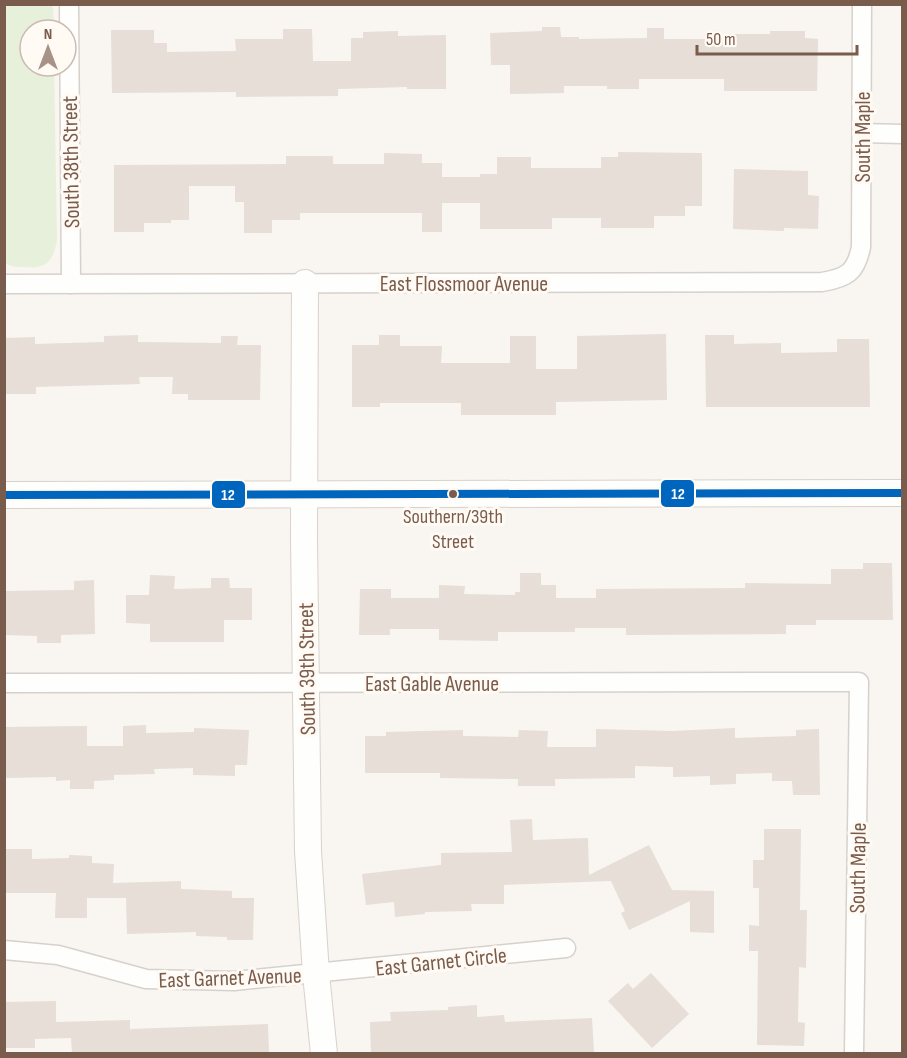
<svg xmlns="http://www.w3.org/2000/svg" width="907" height="1058" font-family="'Sofia Sans Condensed',sans-serif">
<rect width="100%" height="100%" fill="#f9f5f0"/>
<!-- green -->
<path fill="#e7f0db" d="M4,5H51L53,8L54,30H30V66H54L57,240C53,262 46,269 24,267C17,267 11,267 5,263Z"/>
<!-- building -->
<g fill="#e6ded7">
<polygon points="542,27 560,27 561,37 579,37 579,39 647,38 647,28 664,28 664,39 724,39 724,34 770,34 770,31 805,31 805,38 818,39 817,91 724,91 724,79 639,79 639,89 607,89 607,86 564,86 564,93 510,94 510,65 491,65 490,33 542,31"/>
<polygon points="283,29 312,29 313,61 351,61 351,38 363,38 363,32 398,31 398,36 446,35 446,89 407,89 407,87 338,89 338,96 236,97 236,92 112,93 111,30 154,30 154,43 167,43 167,52 236,51 235,39 283,39"/>
<polygon points="618,152 702,153 702,206 685,206 685,216 654,216 654,228 601,228 601,218 552,218 552,229 480,229 480,203 442,203 442,232 422,232 422,213 300,213 300,220 272,220 272,233 244,233 244,202 235,202 235,186 189,186 189,220 171,220 171,223 144,223 144,232 114,232 114,165 286,164 286,156 333,156 333,164 384,164 384,153 422,154 422,163 442,163 442,177 480,177 480,174 497,174 497,157 531,157 531,168 601,168 601,157 618,157"/>
<polygon points="734,169 808,171 808,195 819,196 818,229 784,228 784,231 733,229"/>
<polygon points="666,334 667,400 556,402 556,415 461,415 461,403 380,403 380,407 352,407 352,345 379,345 379,335 400,335 400,346 442,346 441,363 510,363 510,336 536,336 536,369 577,369 577,336"/>
<polygon points="138,335 138,342 221,343 221,336 238,336 237,345 261,345 260,400 188,400 188,394 172,394 173,377 139,377 140,384 36,387 36,394 4,394 4,338 35,337 35,344 104,342 104,336"/>
<polygon points="705,335 734,335 734,344 781,343 781,353 837,352 837,339 869,339 870,407 706,407"/>
<polygon points="863,563 892,563 893,620 816,620 816,625 786,625 786,634 626,635 626,628 575,628 575,632 498,632 498,641 439,640 439,629 390,629 390,635 359,635 360,589 391,589 391,598 439,598 439,585 465,586 464,594 515,595 515,592 520,592 520,573 541,573 541,585 556,585 556,598 596,598 596,589 745,588 745,583 831,584 831,569 863,569"/>
<polygon points="150,575 175,576 174,589 211,588 211,578 229,578 230,588 252,588 252,620 224,620 224,642 150,642 150,624 126,623 126,595 149,595"/>
<polygon points="94,580 95,634 61,635 61,643 37,643 37,636 4,635 4,591 74,590 74,581"/>
<polygon points="146,725 146,733 194,732 194,728 249,730 247,765 235,765 235,776 193,775 193,768 154,769 155,774 114,775 114,780 94,781 94,789 70,789 70,780 56,781 56,777 4,778 4,727 87,726 87,746 123,746 123,726"/>
<polygon points="735,728 735,738 796,736 796,730 819,729 820,795 793,795 792,781 772,781 772,773 736,774 736,784 710,785 710,776 673,777 673,767 635,766 635,778 555,779 555,786 518,786 518,779 440,778 440,773 365,773 365,736 386,736 386,732 463,730 463,736 518,737 519,730 548,731 547,747 596,747 596,729 672,731"/>
<polygon points="532,819 533,840 588,838 589,875 649,845 672,890 714,891 714,933 690,932 690,901 629,930 621,913 625,911 611,881 504,885 504,904 471,904 472,911 425,912 425,914 395,917 394,902 366,905 362,874 441,865 441,853 512,852 510,820"/>
<polygon points="764,829 801,829 800,910 807,910 806,968 799,967 798,1022 805,1023 804,1046 757,1045 758,951 749,951 749,925 759,926 759,888 753,888 753,860 764,860"/>
<polygon points="4,849 32,849 32,859 69,858 69,855 92,856 92,863 114,864 113,883 181,881 181,889 232,891 232,898 254,898 253,940 227,940 227,937 196,936 196,932 127,934 126,898 87,898 87,918 55,918 56,893 4,893"/>
<polygon points="651,973 689,1014 652,1048 608,1001 628,983 633,989"/>
<polygon points="56,1001 56,1022 130,1020 130,1029 268,1024 269,1053 72,1053 71,1038 35,1039 35,1048 4,1048 4,1002"/>
<polygon points="477,1005 477,1017 504,1015 505,1022 592,1018 594,1053 371,1053 370,1022 391,1021 390,1012 448,1010 448,1007"/>
</g>
<g fill="none" stroke-linecap="round" stroke-linejoin="round">
<defs>
<g id="street">
<polyline points="69,4 71,284"/>
<polyline points="862,133 902,134"/>
<path d="M4,284L822,282C847,278 856,272 861,247L862,4"/>
<polyline points="4,683 859,682 854,1054"/>
<polyline points="4,950 58,955 146,979 234,981 566,948"/>
</g>
<g id="secondary">
<polyline points="305,283 304,540 308,851 316,974 324,1054"/>
<polyline points="4,495 902,493"/>
</g>
</defs>
<!-- street casing -->
<use href="#street" stroke="#d7d1cb" stroke-width="21"/>
<!-- secondary casing -->
<use href="#secondary" stroke="#d9d2cb" stroke-width="28"/>
<!-- street -->
<use href="#street" stroke="#fefefd" stroke-width="18"/>
<!-- secondary -->
<use href="#secondary" stroke="#fefefd" stroke-width="26"/>
<defs>
<polyline id="bus-1" points="4,495 902,493"/>
</defs>
<!-- bus-1 casing -->
<use href="#bus-1" stroke="#fffaf3" stroke-width="12"/>
<!-- bus-1 -->
<use href="#bus-1" stroke="#0065bd" stroke-width="8"/>
</g>
<!-- markers -->
<circle fill="#7a5c4d" stroke="#fffaf3" stroke-width="2" cx="453" cy="494" r="5"/>
<g text-anchor="middle" stroke-width="6" stroke-linejoin="round" paint-order="stroke">
<!-- bus labels -->
<g font-size="20" fill="#7a5c4d" stroke="#fffaf3">
<text x="453" y="523">Southern/39th<tspan x="453" dy="25">Street</tspan></text>
</g>
<!-- street labels -->
<g font-size="22" fill="#7a5c4d" stroke="#fffaf3">
<text transform="translate(862 137) rotate(-90)" y="8">South Maple</text>
<text transform="translate(70 162) rotate(-91)" y="8">South 38th Street</text>
<text x="464" y="291">East Flossmoor Avenue</text>
<text transform="translate(306 669) rotate(-91)" y="8">South 39th Street</text>
<text x="432" y="691">East Gable Avenue</text>
<text transform="translate(857 868) rotate(-89)" y="8">South Maple</text>
<text transform="translate(441 961) rotate(-6)" y="8">East Garnet Circle</text>
<text transform="translate(230 977) rotate(-2)" y="8">East Garnet Avenue</text>
</g>
</g>
<g stroke="#fffaf3" stroke-width="2">
<rect x="660" y="479" width="35" height="29" rx="6" fill="#0065bd"/>
<rect x="211" y="480" width="35" height="29" rx="6" fill="#0065bd"/>
</g>
<g font-size="16" text-anchor="middle" font-weight="bold" fill="#fff">
<text x="678" y="499">12</text>
<text x="228" y="500">12</text>
</g>
<!-- border -->
<rect width="907" height="1058" fill="none" stroke="#7a5c4d" stroke-width="12"/>
<!-- north arrow -->
<g transform="translate(48 48)"><circle r="28" fill="#fffaf3" stroke="#cabbb1" stroke-width="1.5"/>
<path d="M0-4.5L10 22L0 15L-10 22Z" fill="#a69286"/>
<text y="-9" font-size="16" font-weight="bold" text-anchor="middle" fill="#7a5c4d">N</text>
</g>
<!-- scale -->
<path d="M697 45v9h160v-9" fill="none" stroke="#7a5c4d" stroke-width="3"/>
<text x="706" y="45" font-size="18" fill="#7a5c4d" stroke="#fffaf3" stroke-width="4.5" paint-order="stroke">50 m</text>
</svg>
